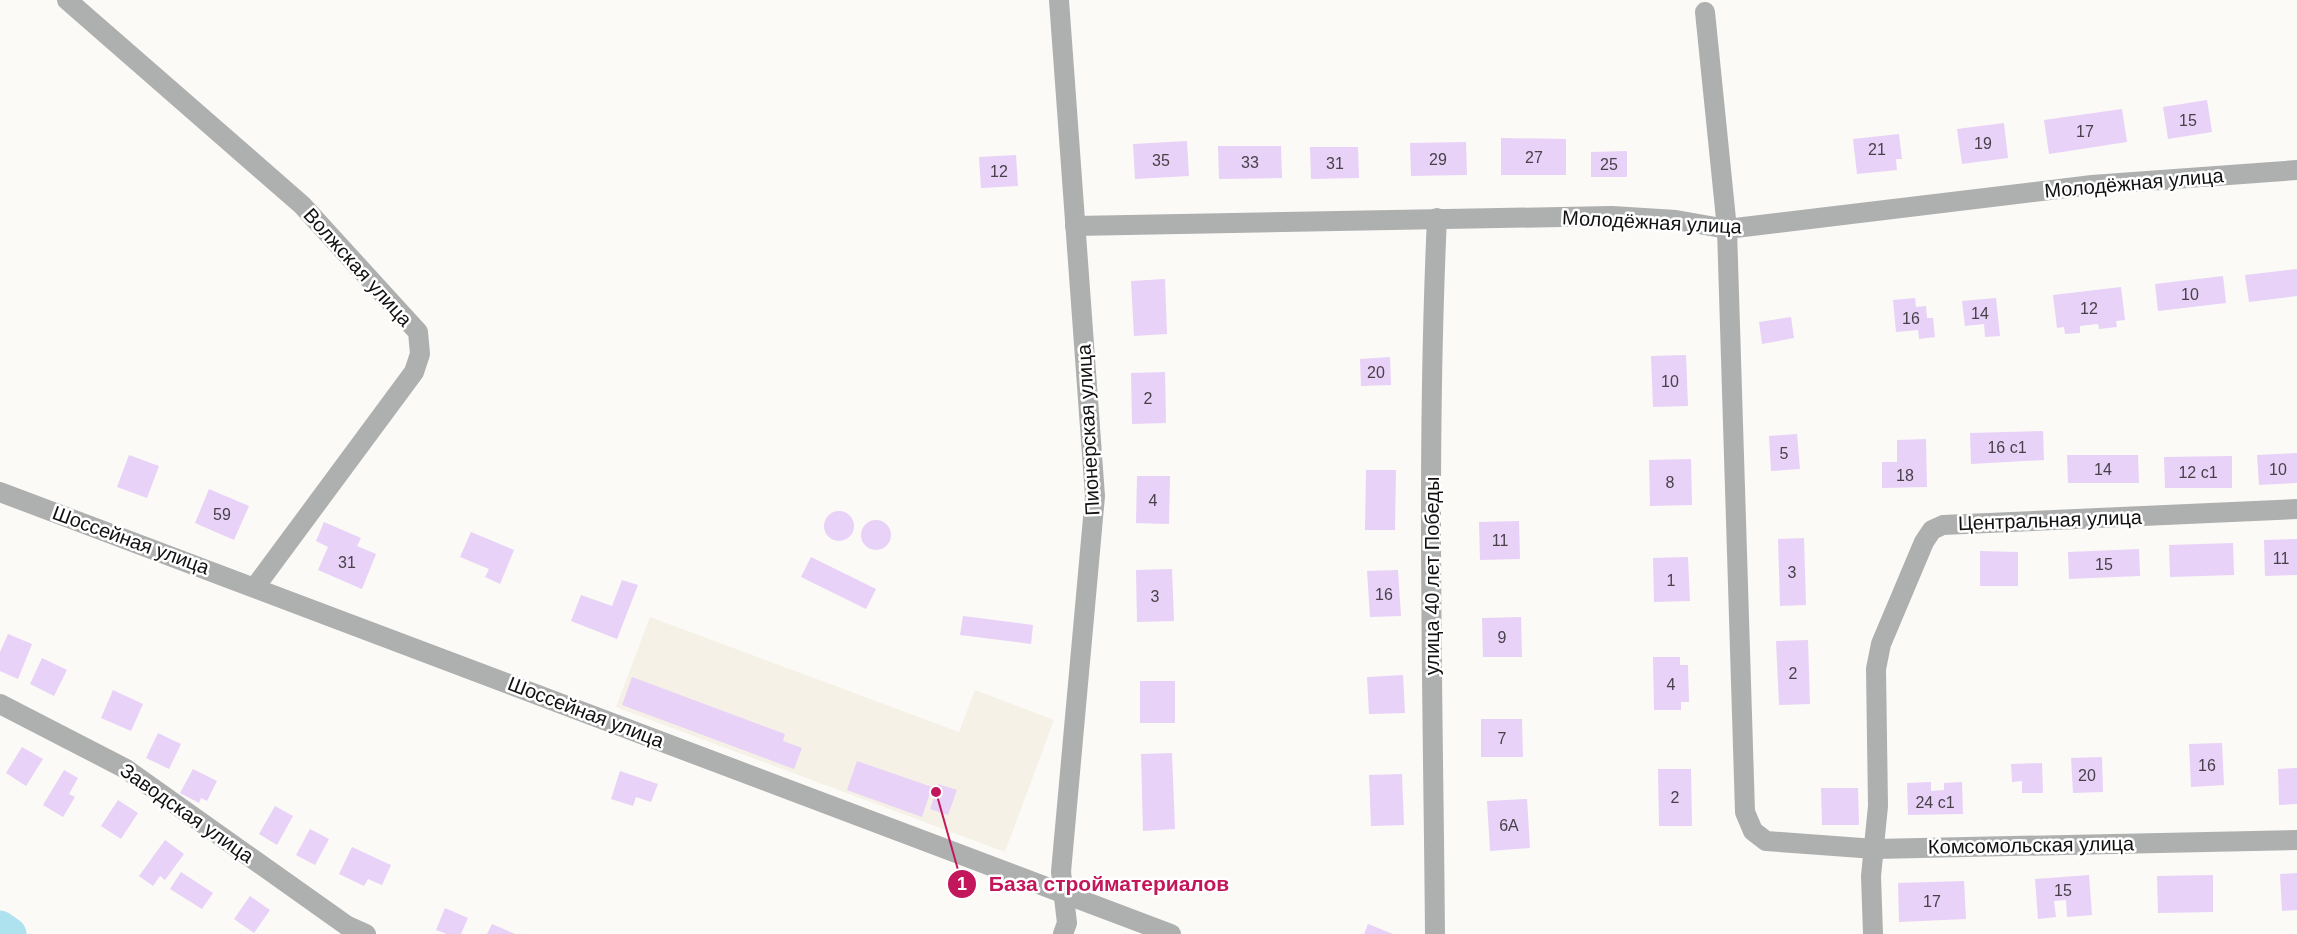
<svg xmlns="http://www.w3.org/2000/svg" width="2297" height="934" font-family="Arial,sans-serif">
<rect width="100%" height="100%" fill="#fbfaf7"/>
<!-- built -->
<polygon fill="#f5f1e6" points="650,617 959,732 975,690 1054,720 1005,852 616,707"/>
<g fill="none" stroke-linecap="round" stroke-linejoin="round">
<!-- river -->
<polyline stroke="#aee2ef" stroke-width="33" points="0,927 10,934"/>
</g>
<!-- building -->
<g fill="#e8d2f7">
<polygon points="2207,100 2212,132 2168,139 2163,107"/>
<polygon points="2122,109 2127,142 2049,154 2044,120"/>
<polygon points="2004,123 2008,158 1962,164 1957,129"/>
<polygon points="1899,134 1902,159 1896,159 1897,170 1857,174 1853,139"/>
<polygon points="1501,138 1566,139 1566,175 1501,175"/>
<polygon points="1187,141 1189,176 1135,179 1133,144"/>
<polygon points="1466,142 1467,175 1411,176 1410,143"/>
<polygon points="1218,146 1281,146 1282,178 1219,179"/>
<polygon points="1310,147 1358,147 1359,178 1311,179"/>
<polygon points="1627,151 1627,177 1591,177 1591,152"/>
<polygon points="1016,155 1018,186 981,188 979,157"/>
<polygon points="2297,269 2297,296 2249,302 2245,275"/>
<polygon points="2223,276 2226,303 2158,311 2155,284"/>
<polygon points="1165,279 1167,334 1134,336 1131,281"/>
<polygon points="2121,287 2125,320 2116,321 2117,327 2099,329 2098,324 2080,326 2080,333 2065,334 2064,327 2057,328 2053,295"/>
<polygon points="1915,298 1916,307 1926,306 1927,318 1933,318 1935,337 1919,339 1918,330 1896,332 1893,300"/>
<polygon points="1996,298 2000,336 1985,337 1984,324 1965,326 1962,301"/>
<polygon points="1791,317 1794,338 1762,344 1759,322"/>
<polygon points="1686,355 1688,406 1653,407 1651,356"/>
<polygon points="1390,357 1391,385 1361,386 1360,359"/>
<polygon points="1165,372 1166,423 1132,424 1131,373"/>
<polygon points="2043,431 2044,460 1971,464 1970,433"/>
<polygon points="1797,434 1800,469 1771,471 1769,436"/>
<polygon points="1926,439 1927,487 1882,488 1882,462 1897,462 1897,440"/>
<polygon points="2297,453 2297,483 2259,485 2257,455"/>
<polygon points="129,455 159,466 147,498 117,487"/>
<polygon points="2067,455 2138,455 2139,483 2068,483"/>
<polygon points="2232,456 2232,488 2165,488 2164,457"/>
<polygon points="1691,459 1692,505 1650,506 1649,460"/>
<polygon points="1366,470 1396,470 1395,530 1365,530"/>
<polygon points="1137,476 1170,476 1169,524 1136,523"/>
<polygon points="209,489 249,506 234,540 195,523"/>
<circle cx="839" cy="526" r="15"/>
<circle cx="876" cy="535" r="15"/>
<polygon points="1519,521 1520,559 1480,560 1479,522"/>
<polygon points="324,522 361,538 357,546 376,554 362,589 318,570 328,547 316,541"/>
<polygon points="471,532 514,550 500,584 485,577 489,569 460,557"/>
<polygon points="1804,538 1806,605 1780,606 1778,539"/>
<polygon points="2297,539 2297,575 2265,576 2264,540"/>
<polygon points="2233,543 2234,575 2170,577 2169,545"/>
<polygon points="2139,549 2140,576 2069,579 2068,552"/>
<polygon points="1980,551 2018,552 2018,586 1980,586"/>
<polygon points="811,557 876,589 866,609 801,577"/>
<polygon points="1688,557 1690,601 1654,602 1653,558"/>
<polygon points="1172,569 1174,621 1137,622 1136,570"/>
<polygon points="1398,570 1401,616 1370,617 1367,571"/>
<polygon points="622,580 638,585 617,639 571,621 581,595 612,606"/>
<polygon points="963,616 1033,625 1031,644 960,635"/>
<polygon points="1521,617 1522,657 1483,657 1482,618"/>
<polygon points="8,634 32,644 18,679 0,671 0,652"/>
<polygon points="1808,640 1810,704 1779,705 1776,641"/>
<polygon points="1653,657 1680,657 1680,665 1688,665 1689,702 1681,702 1681,710 1654,710"/>
<polygon points="42,658 67,670 54,696 30,684"/>
<polygon points="1403,675 1405,713 1369,714 1367,677"/>
<polygon points="632,677 785,734 783,741 802,748 794,769 622,705"/>
<rect x="1140" y="681" width="35" height="42"/>
<polygon points="113,690 143,704 131,731 101,718"/>
<polygon points="1481,719 1522,719 1523,757 1481,757"/>
<polygon points="158,733 181,744 169,769 146,758"/>
<polygon points="2222,743 2224,785 2191,787 2189,744"/>
<polygon points="22,747 43,759 26,786 6,773"/>
<polygon points="1172,753 1175,829 1143,831 1141,754"/>
<polygon points="2102,757 2103,792 2073,793 2071,758"/>
<polygon points="857,761 932,787 922,817 847,790"/>
<polygon points="2042,763 2043,793 2022,793 2022,781 2012,782 2011,764"/>
<polygon points="2297,768 2297,804 2279,805 2278,769"/>
<polygon points="193,769 217,781 207,801 201,798 199,803 180,793"/>
<polygon points="1658,769 1691,769 1692,826 1659,826"/>
<polygon points="64,770 78,778 69,794 75,797 63,817 43,805"/>
<polygon points="620,771 658,784 651,802 636,797 633,806 611,799"/>
<polygon points="1402,774 1404,825 1371,826 1369,775"/>
<polygon points="1931,782 1931,791 1944,790 1944,783 1962,782 1963,814 1908,815 1907,783"/>
<polygon points="938,784 957,790 948,815 930,809"/>
<polygon points="1821,788 1858,788 1859,825 1822,825"/>
<polygon points="1527,799 1530,848 1490,851 1487,801"/>
<polygon points="118,800 138,813 121,839 101,826"/>
<polygon points="275,806 293,816 277,845 259,834"/>
<polygon points="310,829 329,839 315,865 296,855"/>
<polygon points="165,840 184,854 165,880 160,876 153,886 139,876"/>
<polygon points="352,847 391,865 382,885 368,879 364,886 339,874"/>
<polygon points="181,872 213,893 202,909 170,889"/>
<polygon points="2297,873 2297,910 2282,911 2280,874"/>
<polygon points="2089,875 2092,915 2067,917 2066,900 2054,901 2056,917 2038,919 2035,879"/>
<polygon points="2213,875 2213,912 2158,913 2157,876"/>
<polygon points="1964,881 1966,919 1899,922 1898,883"/>
<polygon points="250,896 270,910 254,933 234,919"/>
<polygon points="445,908 468,918 461,934 447,934 436,930"/>
<polygon points="492,924 515,934 487,934"/>
<polygon points="1368,924 1393,934 1364,934"/>
</g>
<g fill="none" stroke-linecap="round" stroke-linejoin="round">
<!-- minor -->
<g stroke="#aeb0b0" stroke-width="20">
<polyline points="67,0 302,205 418,332 420,354 414,372 255,587"/>
<polyline points="1059,0 1095,496 1061,872 1067,923 1063,934"/>
<polyline points="1705,12 1727,229 1745,812 1753,831 1766,841 1875,849 2297,840"/>
<polyline points="1075,226 1612,216 1676,220 1727,229 2092,185 2297,170"/>
<polyline points="0,492 1171,934"/>
<polyline points="0,704 126,769 346,925 366,934"/>
<path d="M1435,934C1433,695 1426,456 1437,218"/>
<polyline points="1873,934 1871,876 1878,806 1876,669 1881,644 1924,542 1932,530 1943,525 2297,509"/>
</g>
</g>
<g text-anchor="middle" stroke-width="5" stroke-linejoin="round" paint-order="stroke">
<!-- number labels -->
<g font-size="16" fill="#48414a">
<text x="2188" y="126">15</text>
<text x="2085" y="137">17</text>
<text x="1983" y="149">19</text>
<text x="1877" y="155">21</text>
<text x="1534" y="163">27</text>
<text x="1438" y="165">29</text>
<text x="1161" y="166">35</text>
<text x="1250" y="168">33</text>
<text x="1335" y="169">31</text>
<text x="1609" y="170">25</text>
<text x="999" y="177">12</text>
<text x="2190" y="300">10</text>
<text x="2089" y="314">12</text>
<text x="1980" y="319">14</text>
<text x="1911" y="324">16</text>
<text x="1376" y="378">20</text>
<text x="1670" y="387">10</text>
<text x="1148" y="404">2</text>
<text x="2007" y="453">16 с1</text>
<text x="1784" y="459">5</text>
<text x="2103" y="475">14</text>
<text x="2278" y="475">10</text>
<text x="2198" y="478">12 с1</text>
<text x="1905" y="481">18</text>
<text x="1670" y="488">8</text>
<text x="1153" y="506">4</text>
<text x="222" y="520">59</text>
<text x="1500" y="546">11</text>
<text x="2281" y="564">11</text>
<text x="347" y="568">31</text>
<text x="2104" y="570">15</text>
<text x="1792" y="578">3</text>
<text x="1671" y="586">1</text>
<text x="1384" y="600">16</text>
<text x="1155" y="602">3</text>
<text x="1502" y="643">9</text>
<text x="1793" y="679">2</text>
<text x="1671" y="690">4</text>
<text x="1502" y="744">7</text>
<text x="2207" y="771">16</text>
<text x="2087" y="781">20</text>
<text x="1675" y="803">2</text>
<text x="1935" y="808">24 с1</text>
<text x="1509" y="831">6А</text>
<text x="2063" y="896">15</text>
<text x="1932" y="907">17</text>
</g>
<!-- street labels -->
<g font-size="20" fill="#121110" stroke="#fff">
<text transform="translate(2134 183) rotate(-5)" y="7">Молодёжная улица</text>
<text transform="translate(1652 222) rotate(3)" y="7">Молодёжная улица</text>
<text transform="translate(358 267) rotate(48)" y="7">Волжская улица</text>
<text transform="translate(1088 430) rotate(-93)" y="7">Пионерская улица</text>
<text transform="translate(2050 520) rotate(-2)" y="7">Центральная улица</text>
<text transform="translate(131 540) rotate(20)" y="7">Шоссейная улица</text>
<text transform="translate(1432 576) rotate(-90)" y="7">улица 40 лет Победы</text>
<text transform="translate(586 712) rotate(21)" y="7">Шоссейная улица</text>
<text transform="translate(187 813) rotate(35)" y="7">Заводская улица</text>
<text transform="translate(2031 845) rotate(-1)" y="7">Комсомольская улица</text>
</g>
</g>
<!-- callouts -->
<path fill="none" stroke="#c2185b" stroke-width="2" d="M936 792L962 884"/>
<g fill="#c2185b" stroke="#fff" stroke-width="2">
<circle cx="936" cy="792" r="6"/>
<circle cx="962" cy="884" r="15"/>
</g>
<g font-size="18" text-anchor="middle" font-weight="bold" fill="#fff">
<text x="962" y="890">1</text>
</g>
<g font-size="21" text-anchor="middle" font-weight="bold" fill="#c2185b" stroke="#fff" stroke-width="5" stroke-linejoin="round" paint-order="stroke">
<text x="1109" y="891">База стройматериалов</text>
</g>
</svg>
